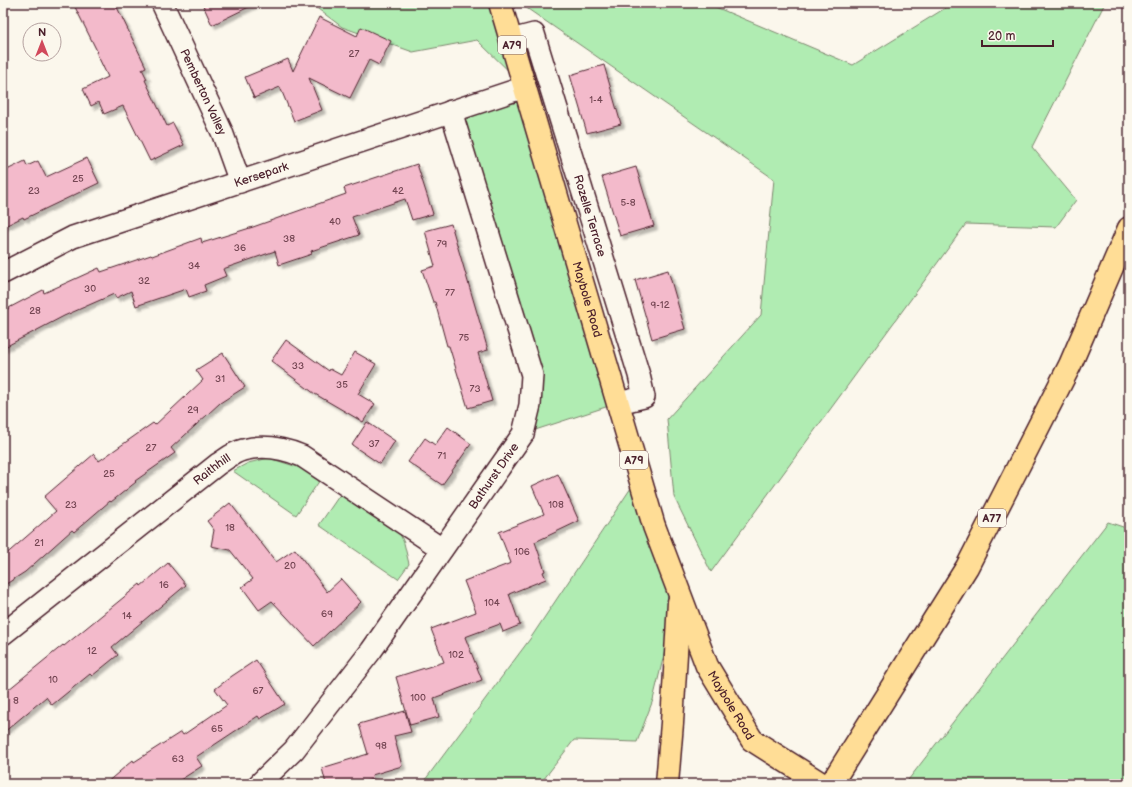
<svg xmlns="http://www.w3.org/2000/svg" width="1132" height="787" font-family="'Balsamiq Sans',sans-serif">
<defs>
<filter id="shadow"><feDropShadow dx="3.5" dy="3.5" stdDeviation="1" flood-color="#0004"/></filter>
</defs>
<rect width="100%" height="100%" fill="#fbf7ec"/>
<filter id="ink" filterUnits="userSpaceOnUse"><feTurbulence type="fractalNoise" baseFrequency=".025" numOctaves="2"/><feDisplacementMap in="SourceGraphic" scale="8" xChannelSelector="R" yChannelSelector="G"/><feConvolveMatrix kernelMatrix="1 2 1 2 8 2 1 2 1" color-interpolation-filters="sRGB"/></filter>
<g filter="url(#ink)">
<!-- green -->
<g fill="#b0ecb2" stroke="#7d866e">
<polygon points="310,3 500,3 618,403 523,434 530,405 451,111 524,86 477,40 413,52 342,27"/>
<polygon points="524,3 706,3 853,65 947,7 947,3 1105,3 1032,147 1076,200 1056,227 966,224 711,572 674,497 667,419 761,315 774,179 525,7"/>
<polygon points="269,458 304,469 320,480 296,515 233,471 248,463"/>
<polygon points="639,476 679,593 653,700 637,742 574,740 540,784 422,784 530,639"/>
<polygon points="341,493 400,534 404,543 409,564 398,579 319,525"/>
<polygon points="1108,522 1129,529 1129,784 905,784"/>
</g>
<!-- building -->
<g fill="#f3bacb" stroke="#4a1f2b" filter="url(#shadow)">
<polygon points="73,3 115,3 146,67 142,69 147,79 145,80 167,126 173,123 184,145 150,161 123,106 104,114 99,102 91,106 83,89 108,77 96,52 97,51"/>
<polygon points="202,3 257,3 212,25"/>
<polygon points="319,17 357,36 361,27 391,41 379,65 369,60 350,98 309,78 322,110 294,121 280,87 254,98 245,77 288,59 293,71"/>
<polygon points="604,65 621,124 587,133 570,75"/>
<polygon points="87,158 99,183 24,219 23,217 3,227 3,172 25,161 27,166 38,161 46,177"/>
<polygon points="417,164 433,214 412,220 405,199 352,217 359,235 311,251 312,254 279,265 275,251 223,269 226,276 204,285 206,291 189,297 186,289 136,306 131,291 116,298 114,294 64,316 3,348 3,311 43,290 44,293 99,268 101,272 151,255 152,256 201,238 202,243 253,227 346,194 344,188"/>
<polygon points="636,167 654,226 620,236 602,177"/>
<polygon points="451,224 488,350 478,353 492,401 468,408 449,346 447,346 435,302 433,302 422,270 435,266 425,231"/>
<polygon points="668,270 685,329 652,339 635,280"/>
<polygon points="286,340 329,371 330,369 341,375 355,352 376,364 358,394 375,404 363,422 315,394 271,361"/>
<polygon points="223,353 245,387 220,403 171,448 175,453 135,481 136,482 111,502 110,501 74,532 72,530 25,572 3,586 3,557 56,511 44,497 94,454 99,461 153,423 155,425 203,380 196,370"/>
<polygon points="367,422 395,441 380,464 352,445"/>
<polygon points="448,427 471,444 442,485 408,462 425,438 435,445"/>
<polygon points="558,474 579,521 535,542 545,571 543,572 546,579 509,594 520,625 503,632 500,624 465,637 482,680 434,698 439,717 410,725 396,677 444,662 431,629 476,612 464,581 511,563 499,532 544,514 532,486"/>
<polygon points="230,503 276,562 295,549 327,592 341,579 361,602 314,646 272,601 259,610 242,587 253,579 230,550 211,546 214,530 207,521"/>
<polygon points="168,563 186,585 112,647 118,655 92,676 90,674 52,705 46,697 3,733 3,694 63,645 64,646 140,584 141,586"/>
<polygon points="256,660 285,704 260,719 258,716 196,757 202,766 174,784 105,784 133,760 134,762 181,732 183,735 227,705 215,689 232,676"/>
<polygon points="405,711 411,732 394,736 402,766 372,775 373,779 357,784 326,784 322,768 368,754 359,724"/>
</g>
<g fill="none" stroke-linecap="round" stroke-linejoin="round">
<defs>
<g id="street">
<path id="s1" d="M162,3L222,132L240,182"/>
<path id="s2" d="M511,40L534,34L639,375L644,397L618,403"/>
<path id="s3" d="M3,273L73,237L525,87"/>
<path id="s4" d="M3,634L218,464C226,459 234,452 243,450C264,444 283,448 302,456L442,549"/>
<path id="s5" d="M259,784L294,750L371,651L523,434L530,405L532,375L451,111"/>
</g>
<g id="primary">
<path id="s6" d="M500,3L654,526L707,666L752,740L822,784"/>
<polyline points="667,784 672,723 679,602"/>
</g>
<polyline id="highway" points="831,784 967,567 1070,365 1129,228"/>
</defs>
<!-- street casing -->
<use href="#street" stroke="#4a1f2b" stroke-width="24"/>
<!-- primary casing -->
<use href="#primary" stroke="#4a1f2b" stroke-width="25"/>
<!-- highway casing -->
<use href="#highway" stroke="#4a1f2b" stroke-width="25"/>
<!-- street -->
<use href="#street" stroke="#fbf7ec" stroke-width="21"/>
<!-- primary -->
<use href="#primary" stroke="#ffdd96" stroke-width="22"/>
<!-- highway -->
<use href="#highway" stroke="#ffdd96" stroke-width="22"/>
</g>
</g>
<g text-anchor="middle" stroke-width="4" stroke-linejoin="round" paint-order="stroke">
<!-- number labels -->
<g font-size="10" fill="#744653">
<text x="354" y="57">27</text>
<text x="596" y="103">1-4</text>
<text x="78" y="182">25</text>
<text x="34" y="194">23</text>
<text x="398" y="194">42</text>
<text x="628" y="206">5-8</text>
<text x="335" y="225">40</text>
<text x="289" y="242">38</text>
<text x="442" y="247">79</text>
<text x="240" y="251">36</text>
<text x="194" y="269">34</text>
<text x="144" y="284">32</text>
<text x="90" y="292">30</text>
<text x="450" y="296">77</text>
<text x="660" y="308">9-12</text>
<text x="35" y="314">28</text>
<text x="464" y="341">75</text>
<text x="298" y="369">33</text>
<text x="220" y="382">31</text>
<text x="342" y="388">35</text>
<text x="475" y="392">73</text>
<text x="193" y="413">29</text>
<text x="374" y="447">37</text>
<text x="151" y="451">27</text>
<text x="442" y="459">71</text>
<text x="109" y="477">25</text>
<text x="71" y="508">23</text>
<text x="556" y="508">108</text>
<text x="230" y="531">18</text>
<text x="39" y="546">21</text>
<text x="522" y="555">106</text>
<text x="290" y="569">20</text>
<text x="164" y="588">16</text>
<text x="492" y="606">104</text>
<text x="327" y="617">69</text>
<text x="127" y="619">14</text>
<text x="92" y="654">12</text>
<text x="456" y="658">102</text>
<text x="53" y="683">10</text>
<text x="258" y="694">67</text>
<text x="418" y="701">100</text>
<text x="16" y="704">8</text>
<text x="217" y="732">65</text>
<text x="381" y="749">98</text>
<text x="178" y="762">63</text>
</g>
<!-- shield labels -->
<g fill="#fbf7ec" stroke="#7f6065" stroke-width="1">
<rect x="498" y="36" width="28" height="18" rx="3"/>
<rect x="620" y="451" width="28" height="18" rx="3"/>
<rect x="978" y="509" width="28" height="18" rx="3"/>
</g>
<g font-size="11" font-weight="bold" fill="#4a1f2b">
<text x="512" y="49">A79</text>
<text x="634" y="464">A79</text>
<text x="992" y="522">A77</text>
</g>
<!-- street labels -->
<g font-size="12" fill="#4a1f2b" stroke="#fbf7ec">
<text dy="4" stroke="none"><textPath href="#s1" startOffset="98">Pemberton Valley</textPath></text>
<text dy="4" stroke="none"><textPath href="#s3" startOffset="277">Kersepark</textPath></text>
<text dy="4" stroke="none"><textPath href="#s2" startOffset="214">Rozelle Terrace</textPath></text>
<text dy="4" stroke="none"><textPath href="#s6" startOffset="309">Maybole Road</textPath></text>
<text dy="4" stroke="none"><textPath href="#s4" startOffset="266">Raithhill</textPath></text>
<text dy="4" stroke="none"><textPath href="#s5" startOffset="388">Bathurst Drive</textPath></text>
<text dy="4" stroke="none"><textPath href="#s6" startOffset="741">Maybole Road</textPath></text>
</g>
</g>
<!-- margin -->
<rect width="1132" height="787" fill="none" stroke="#fbf7ec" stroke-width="16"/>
<rect x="8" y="8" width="1116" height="771" fill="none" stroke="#4a1f2b" stroke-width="1.5" filter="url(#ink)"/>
<!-- north arrow -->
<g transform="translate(42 42)"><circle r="19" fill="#fbf7ec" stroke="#b4a19f"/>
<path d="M0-3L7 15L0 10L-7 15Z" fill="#d1495b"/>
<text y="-6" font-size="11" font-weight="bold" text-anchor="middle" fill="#4a1f2b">N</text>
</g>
<!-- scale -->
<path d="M982 40v6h71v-6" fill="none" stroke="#4a1f2b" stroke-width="2"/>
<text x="988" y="40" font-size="12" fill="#4a1f2b" stroke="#fbf7ec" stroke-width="3" paint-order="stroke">20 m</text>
</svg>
